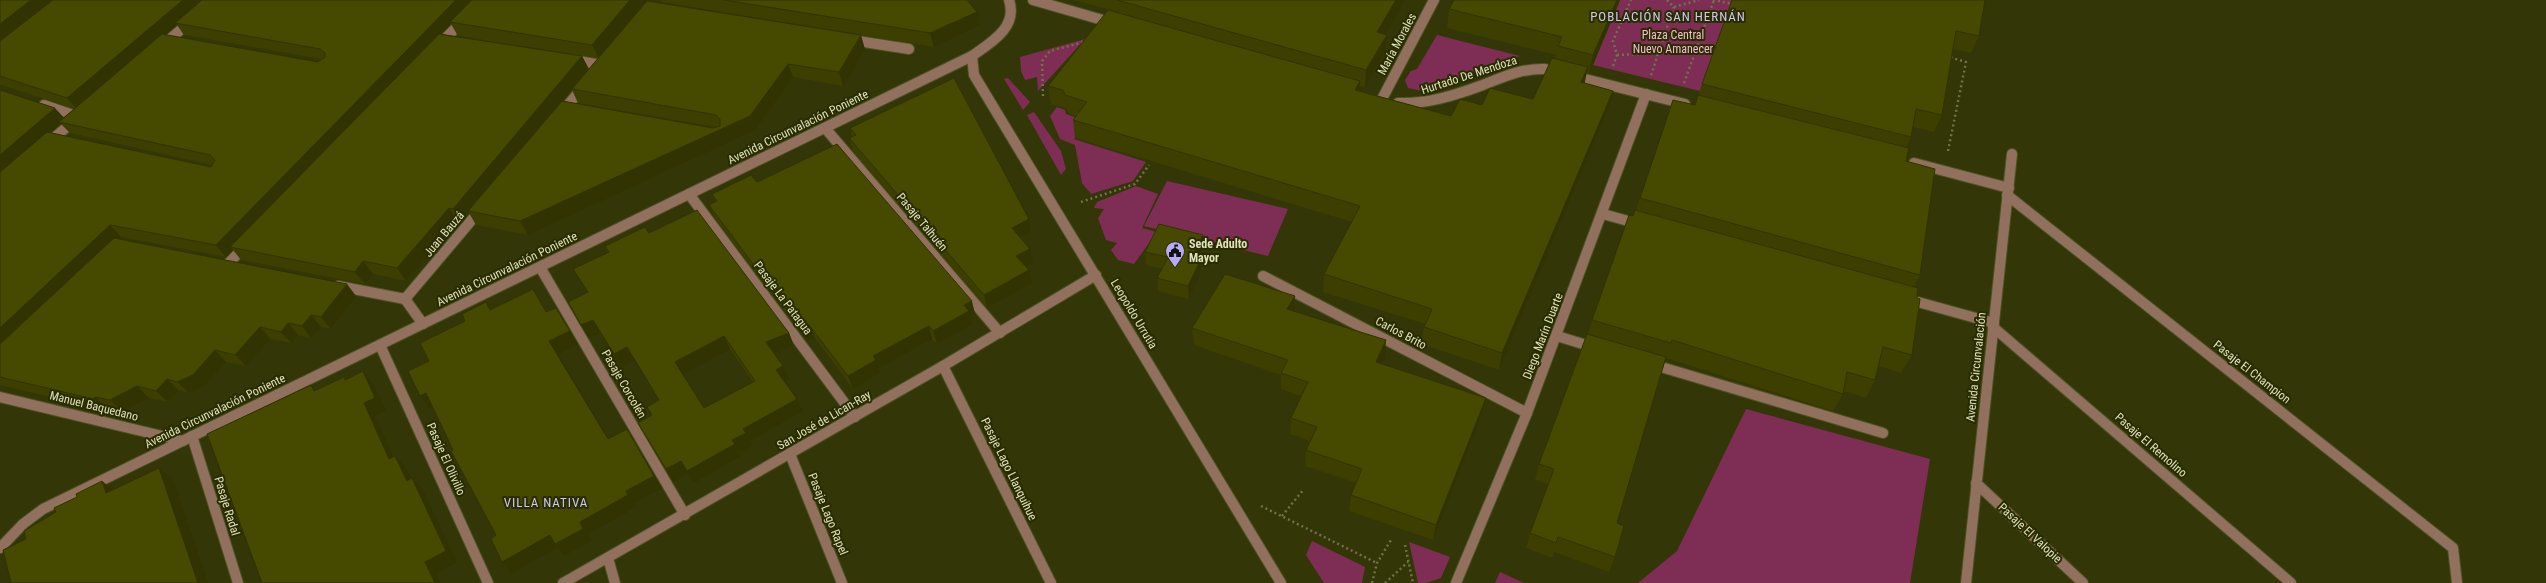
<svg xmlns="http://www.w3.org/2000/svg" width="2546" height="583" font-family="'Roboto Condensed',sans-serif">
<rect width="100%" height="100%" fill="#333606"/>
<!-- green -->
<g fill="#7e2e55">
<polygon points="1620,0 1732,0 1700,91 1593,65"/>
<polygon points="1437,35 1520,56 1423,91 1408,88 1405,80 1411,71 1417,69"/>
<polygon points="1085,39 1038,91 1037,77 1025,80 1021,71 1020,57"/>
<polygon points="1008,78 1030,102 1023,110 1004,79"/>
<polygon points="1057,107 1065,110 1066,114 1086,121 1074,139 1146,162 1133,181 1091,194 1082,183 1075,145 1060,139 1050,116"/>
<polygon points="1034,112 1061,151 1066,169 1061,175 1027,115"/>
<polygon points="1167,181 1288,209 1268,256 1144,226"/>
<polygon points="1136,186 1158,194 1142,228 1157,232 1134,264 1118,260 1111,250 1117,243 1106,240 1098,218 1104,209 1094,208 1097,202"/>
<polygon points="1746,409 1930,459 1910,583 1638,583 1677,551"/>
<polygon points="1312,541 1365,567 1362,583 1324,583 1306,555"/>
<polygon points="1409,542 1450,557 1441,578 1426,583 1418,583"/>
<polygon points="1500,572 1524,583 1495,583"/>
</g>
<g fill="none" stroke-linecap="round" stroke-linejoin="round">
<defs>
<g id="minor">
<polyline points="1033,0 1113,23"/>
<polyline points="851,40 909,49"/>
<polyline points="164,44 191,21"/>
<polyline points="440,44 483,0"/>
<polyline points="972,56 974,75 1281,583"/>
<polyline points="573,60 601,65"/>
<polyline points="1382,99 1434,0"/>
<path d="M1398,103C1427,104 1453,96 1480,86C1501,78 1521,68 1545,69L1685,104"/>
<polyline points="44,105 79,117"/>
<polyline points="562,112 584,86"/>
<polyline points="825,128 1000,333"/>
<polyline points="48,143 75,120"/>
<polyline points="1914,163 2009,188"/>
<polyline points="689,194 855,417"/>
<polyline points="2007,195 2453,548 2457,583"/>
<polyline points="1603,214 1639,224"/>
<polyline points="228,264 246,245"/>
<polyline points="540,267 685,515"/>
<polyline points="1263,276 1527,413"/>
<polyline points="338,286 405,299"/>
<polyline points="405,299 481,209"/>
<polyline points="405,299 423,324"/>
<polyline points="1907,299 1994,323"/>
<polyline points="1993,327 2291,583"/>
<polyline points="1557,336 1596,348"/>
<polyline points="380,345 488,583"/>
<polyline points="1651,364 1883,433"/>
<polyline points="943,366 1051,583"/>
<polyline points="0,397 183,441"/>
<polyline points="192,436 238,583"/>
<polyline points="790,454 842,583"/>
<polyline points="1976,483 2083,583"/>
<path d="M0,548L23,524L43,509L972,56C992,42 1018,27 1009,0"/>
<polyline points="608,558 615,583"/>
<polyline points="563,583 943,366 1096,275"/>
<polyline points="1456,583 1527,413 1646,94"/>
<polyline points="1966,583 2012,154"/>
</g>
</defs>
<!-- minor casing -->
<use href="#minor" stroke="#4e5223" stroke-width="12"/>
<!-- path -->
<g stroke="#6f7346" stroke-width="2.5" stroke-dasharray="2 3" stroke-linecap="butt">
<polyline points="1667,0 1674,7 1699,0"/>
<polyline points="1713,0 1733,4"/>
<polyline points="1617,55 1658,53 1697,45"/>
<polyline points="1613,66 1617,55 1613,41 1631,0"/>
<polyline points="1651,75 1674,7"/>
<polyline points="1684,83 1714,0"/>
<polyline points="1043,96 1042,61 1050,51 1084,42"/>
<polyline points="1948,151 1966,62 1949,57"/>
<polyline points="1081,202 1135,184 1149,165"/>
<polyline points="1261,506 1377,563"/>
<polyline points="1282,516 1304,489"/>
<polyline points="1405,545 1413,583"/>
<polyline points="1372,583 1377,563 1391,540"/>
<polyline points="1385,583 1408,562"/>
</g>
<!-- minor -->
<use href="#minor" stroke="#91715e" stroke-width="10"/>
</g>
<!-- wall -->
<g fill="#3c3f00" fill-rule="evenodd">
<path d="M0,0H648L644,3L616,38L865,49L843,86L793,77L755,130L528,235L476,225L469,213L461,222L458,221L406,281L373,274L365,284L241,260L233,250L226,257L121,237L118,239L356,296L331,329L321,327L311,338L298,335L291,343L270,339L246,366L226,362L204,386L189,393L178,390L168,402L149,398L122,411L107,408L105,410L0,385V90L64,117L74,109L2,85H0ZM451,24L458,36L598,58L589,69L582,56L441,34ZM177,25L184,35L321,59L318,62L166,35ZM572,90L578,103L715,127L713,128L563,101ZM61,124L70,133L212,165L211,167L50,133Z"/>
<polygon points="661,0 967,0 980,25 934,47 662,2"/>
<polygon points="1074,0 1405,0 1385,34 1385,52 1365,87 1359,86 1359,91 1451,116 1482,105 1533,99 1555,59 1556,55 1447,28 1449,9 1620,0 1589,74 1586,73 1584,83 1613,91 1608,109 1499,370 1421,344 1424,327 1425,324 1323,292 1324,274 1352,222 1075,138 1073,120 1076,116 1068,113 1066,108 1051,104 1048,86 1118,13 1118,12"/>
<polygon points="1985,0 1979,36 1971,53 1953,49 1942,115 1934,132 1913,127 1911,137 1906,147 1906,161 1920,275 1914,287 1917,298 1912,355 1901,373 1879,366 1875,380 1866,398 1843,391 1843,394 1833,411 1666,358 1617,523 1615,557 1609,572 1554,552 1552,558 1526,548 1530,533 1548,484 1535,480 1539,464 1588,334 1592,320 1636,210 1640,198 1695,105 1702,84"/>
<polygon points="850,128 1031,232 1021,238 1030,249 1033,262 1025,266 1032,283 987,308 853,151 849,138 852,136"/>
<polygon points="757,182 975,314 971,317 973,324 937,344 932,339 879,368 880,373 853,389 815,338 807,341 715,218 709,205 715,201 712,194"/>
<path d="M649,233L789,333L794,346L775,354L789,379L784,381L797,399L803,411L750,441L752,446L739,452L741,456L694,483L688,473L673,482L666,469L652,415L659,400L635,360L622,367L600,333L589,338L587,292L573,269L608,253L605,246ZM730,349L753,382L704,408L683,374Z"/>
<polygon points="1203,235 1204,248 1198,259 1201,272 1189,299 1158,291 1157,278 1162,269 1146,265 1145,252"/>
<polygon points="1294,311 1385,357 1382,364 1482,414 1433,540 1349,511 1351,495 1356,483 1305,466 1306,450 1310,441 1290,434 1291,418 1301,396 1281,389 1281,375 1194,345 1192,328"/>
</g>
<!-- shaded-wall -->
<g fill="#313300">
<polygon points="31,0 57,0 0,45 0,24"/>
<polygon points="183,0 206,0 175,23 177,25 78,110 67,98"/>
<polygon points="456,0 474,0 450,22 451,24 235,248 230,247 233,250 226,257 216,245"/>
<polygon points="630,0 648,0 644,3 599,58 592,45"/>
<polygon points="1396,0 1405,0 1376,50 1377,32"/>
<polygon points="1617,0 1620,0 1589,74 1593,55"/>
<polygon points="977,12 980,25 934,47 930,33"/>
<polygon points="861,35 865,49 843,86 839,72"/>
<polygon points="1387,35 1385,52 1365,87 1366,70"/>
<polygon points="582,56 589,70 572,89 572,90 470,212 468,211 469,213 461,222 453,209"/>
<polygon points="788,64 793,77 755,130 528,235 520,221 750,116"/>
<polygon points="1588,67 1584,86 1581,82"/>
<polygon points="1360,81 1359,99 1355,90"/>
<polygon points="1613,91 1608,109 1499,370 1502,353"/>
<polygon points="55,108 66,120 59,122 61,124 0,176 0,155"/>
<polygon points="449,208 458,221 406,281 397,268"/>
<polygon points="1029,219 1031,232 1014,241 1012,228"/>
<polygon points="110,225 121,237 0,352 0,328"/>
<polygon points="1203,235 1204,248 1193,270 1192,257"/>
<polygon points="1030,249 1033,262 1019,269 1016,256"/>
<polygon points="1201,259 1201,272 1189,299 1188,286"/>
<polygon points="363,261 373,274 365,284 355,272"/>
<polygon points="1029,270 1032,283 987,308 984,295"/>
<polygon points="347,284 356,296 331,329 321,317"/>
<polygon points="1295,296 1294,313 1287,309"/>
<polygon points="972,301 975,314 971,317 973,324 937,344 933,331 964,305"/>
<polygon points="556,308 578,344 558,354 616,451 608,439 549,341"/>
<polygon points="311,315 321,327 311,338 302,326"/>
<polygon points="593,320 600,333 589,338 581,325"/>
<polygon points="288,323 298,335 291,343 281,332"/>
<polygon points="809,325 815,338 807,341 801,328"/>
<polygon points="929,326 932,339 879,368 880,373 853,389 848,376 873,356"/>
<polygon points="260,327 270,339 246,366 235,355"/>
<polygon points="789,333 794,346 772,355 766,342"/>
<polygon points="724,336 730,349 682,375 675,362"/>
<polygon points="1386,340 1385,357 1375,379 1376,362"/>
<polygon points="627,347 635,360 622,367 614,354"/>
<polygon points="215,350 226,362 204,386 189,393 177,382"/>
<polygon points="783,366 789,379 782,382 776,370"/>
<polygon points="363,371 373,384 386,410 375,416 400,471 389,459 364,403"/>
<polygon points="167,379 178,390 168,402 156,391"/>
<polygon points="311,385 323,398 314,391"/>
<polygon points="137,386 149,398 122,411 110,400"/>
<polygon points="426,393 436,406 430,409 420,396"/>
<polygon points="95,397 107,408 105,410 93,399"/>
<polygon points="1486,398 1482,414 1433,540 1436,525"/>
<polygon points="797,399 803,411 750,441 752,446 739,452 741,456 694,483 687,471 732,440 743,429"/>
<polygon points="627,429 662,488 634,503 636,507 588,534 592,540 564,556 558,547 512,573 502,562 550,535 580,522 626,491"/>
<polygon points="395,456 406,468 418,493 407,481"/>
<polygon points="681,461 688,473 673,482 666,469"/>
<polygon points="159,468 173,480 208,583 198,583"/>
<polygon points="412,478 423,490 457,562 436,574 441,583 435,583 425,562"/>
<polygon points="102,481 117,493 106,493"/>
</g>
<!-- building -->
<g fill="#464900" stroke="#313300" fill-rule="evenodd">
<polygon points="0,0 31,0 0,24"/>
<polygon points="53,0 183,0 67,98 0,76 0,41"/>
<polygon points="202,0 456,0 216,245 110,225 0,328 0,172 47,132 211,167 215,160 210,155 59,122 162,34 318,62 325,57 325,53 320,49 175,23"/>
<polygon points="472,0 630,0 592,45 450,22"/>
<polygon points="724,0 967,0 977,12 930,33"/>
<polygon points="1117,0 1396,0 1377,32 1387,35 1366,70"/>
<polygon points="1454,0 1617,0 1593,55 1558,46 1562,37 1449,9"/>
<polygon points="1732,0 1985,0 1979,36 1956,31 1942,115 1916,109 1911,137 1702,84"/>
<polygon points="647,1 861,35 839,72 788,64 750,116 520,221 468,211 562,101 713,128 720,126 720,119 716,115 572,89"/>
<polygon points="1108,10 1360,81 1355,90 1451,116 1460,99 1482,105 1490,88 1533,99 1552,58 1588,67 1581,82 1613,91 1502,353 1424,327 1432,309 1324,274 1360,206 1073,120 1087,102 1065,95 1063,90 1048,86"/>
<polygon points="439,34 582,56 453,209 449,208 397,268 363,261 355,272 230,247"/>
<polygon points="954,78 1029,219 1012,228 1030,249 1016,256 1029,270 984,295 849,138 856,135 850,128"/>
<polygon points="0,90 55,108 0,155"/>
<polygon points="1698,95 1909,148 1906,161 1935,169 1920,275 1640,198 1673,100 1695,105"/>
<polygon points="837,144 972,301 964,305 969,311 933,331 929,326 873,356 876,360 848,376 809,325 801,328 709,205 717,201 712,194 751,175 757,182"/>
<path d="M697,210L789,333L766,342L783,366L776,370L797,399L743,429L746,433L732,440L735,444L687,471L681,461L666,469L638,423L652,415L647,407L659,400L627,347L614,354L593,320L581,325L568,302L588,292L573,269L609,252L605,246L645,227L649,233ZM724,336L755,381L704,408L675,362Z"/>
<polygon points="1635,210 1918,288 1917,298 1920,299 1912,355 1883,347 1875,380 1847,372 1843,394 1672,340 1671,343 1592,320 1629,215 1633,216"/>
<polygon points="1159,224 1203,235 1192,257 1201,259 1188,286 1157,278 1168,257 1145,252"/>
<polygon points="114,238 347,284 321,317 311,315 302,326 288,323 281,332 260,327 235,355 215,350 193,375 177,382 167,379 156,391 137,386 110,400 95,397 93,399 0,377 0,344"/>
<polygon points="1225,274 1295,296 1287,309 1386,340 1376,362 1486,398 1436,525 1351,495 1362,469 1306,450 1317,427 1291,418 1308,382 1281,373 1288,360 1192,328"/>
<polygon points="533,289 546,312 556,308 570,331 549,341 608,439 627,429 654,476 626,491 628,495 580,522 583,529 555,544 550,535 502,562 491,539 496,535 451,451 453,450 426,393 420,396 408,371 429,361 420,343 465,321 462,314 486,302 490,310"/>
<polygon points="1587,334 1666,357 1617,523 1624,526 1615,557 1558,537 1556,543 1530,533 1554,469 1539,464"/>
<polygon points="363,371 375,398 364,403 389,459 395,456 407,481 412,478 446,551 425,562 435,583 262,583 207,434 311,385 314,391 344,377 345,380"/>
<polygon points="159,468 198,583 11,583 3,550 26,539 24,531 56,512 54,508 77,497 76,494 102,481 106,493"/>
</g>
<!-- icons -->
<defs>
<symbol id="civic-pin" viewBox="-11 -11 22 30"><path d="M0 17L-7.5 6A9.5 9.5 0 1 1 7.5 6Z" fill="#b9aaf7" stroke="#292b00"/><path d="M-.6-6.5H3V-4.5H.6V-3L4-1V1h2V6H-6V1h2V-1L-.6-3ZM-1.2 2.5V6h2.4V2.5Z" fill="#111"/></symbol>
</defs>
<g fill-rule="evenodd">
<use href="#civic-pin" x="1164" y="240" width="22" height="30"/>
</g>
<g text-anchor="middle" stroke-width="4" stroke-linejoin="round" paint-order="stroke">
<!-- park labels -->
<g font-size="12" fill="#f6bdd4" stroke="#292b00">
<text x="1673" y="39">Plaza Central<tspan x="1673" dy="14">Nuevo Amanecer</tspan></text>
</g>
<!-- street labels -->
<g font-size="12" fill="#dee3ba" stroke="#292b00">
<text transform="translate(1397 44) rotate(-62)" y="4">María Morales</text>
<text transform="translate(1469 75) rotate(-18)" y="4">Hurtado De Mendoza</text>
<text transform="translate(798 127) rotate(-26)" y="4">Avenida Circunvalación Poniente</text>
<text transform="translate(922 222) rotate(50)" y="4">Pasaje Talhuén</text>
<text transform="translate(444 234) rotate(-50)" y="4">Juan Bauzá</text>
<text transform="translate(507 269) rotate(-26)" y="4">Avenida Circunvalación Poniente</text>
<text transform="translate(783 298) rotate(53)" y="4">Pasaje La Patagua</text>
<text transform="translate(1134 314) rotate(59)" y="4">Leopoldo Urrutia</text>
<text transform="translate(1401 333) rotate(28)" y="4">Carlos Brito</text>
<text transform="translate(1543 336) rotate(-69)" y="4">Diego Marín Duarte</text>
<text transform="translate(1976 367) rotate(-84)" y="4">Avenida Circunvalación</text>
<text transform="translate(2252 372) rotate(38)" y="4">Pasaje El Champion</text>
<text transform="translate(624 384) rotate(60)" y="4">Pasaje Corcolén</text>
<text transform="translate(94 406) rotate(14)" y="4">Manuel Baquedano</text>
<text transform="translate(215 411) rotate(-26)" y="4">Avenida Circunvalación Poniente</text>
<text transform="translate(824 420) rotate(-30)" y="4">San José de Lican-Ray</text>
<text transform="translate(2151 445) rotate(41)" y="4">Pasaje El Remolino</text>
<text transform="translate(446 459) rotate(66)" y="4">Pasaje El Olivillo</text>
<text transform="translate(1009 469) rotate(64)" y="4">Pasaje Lago Llanquihue</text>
<text transform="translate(227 506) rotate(73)" y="4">Pasaje Radal</text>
<text transform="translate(828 514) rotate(68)" y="4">Pasaje Lago Rapel</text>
<text transform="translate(2030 533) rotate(43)" y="4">Pasaje El Valopie</text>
</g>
<!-- poi labels -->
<g font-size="12" font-weight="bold" fill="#dee3ba" stroke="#292b00" text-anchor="start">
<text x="1189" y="248">Sede Adulto<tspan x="1189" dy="14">Mayor</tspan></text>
</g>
<!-- neighbourhood labels -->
<g font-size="13" letter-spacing="1" fill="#d0c9f4" stroke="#292b00">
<text x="1668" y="21">POBLACIÓN SAN HERNÁN</text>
<text x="546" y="507">VILLA NATIVA</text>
</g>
</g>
</svg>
